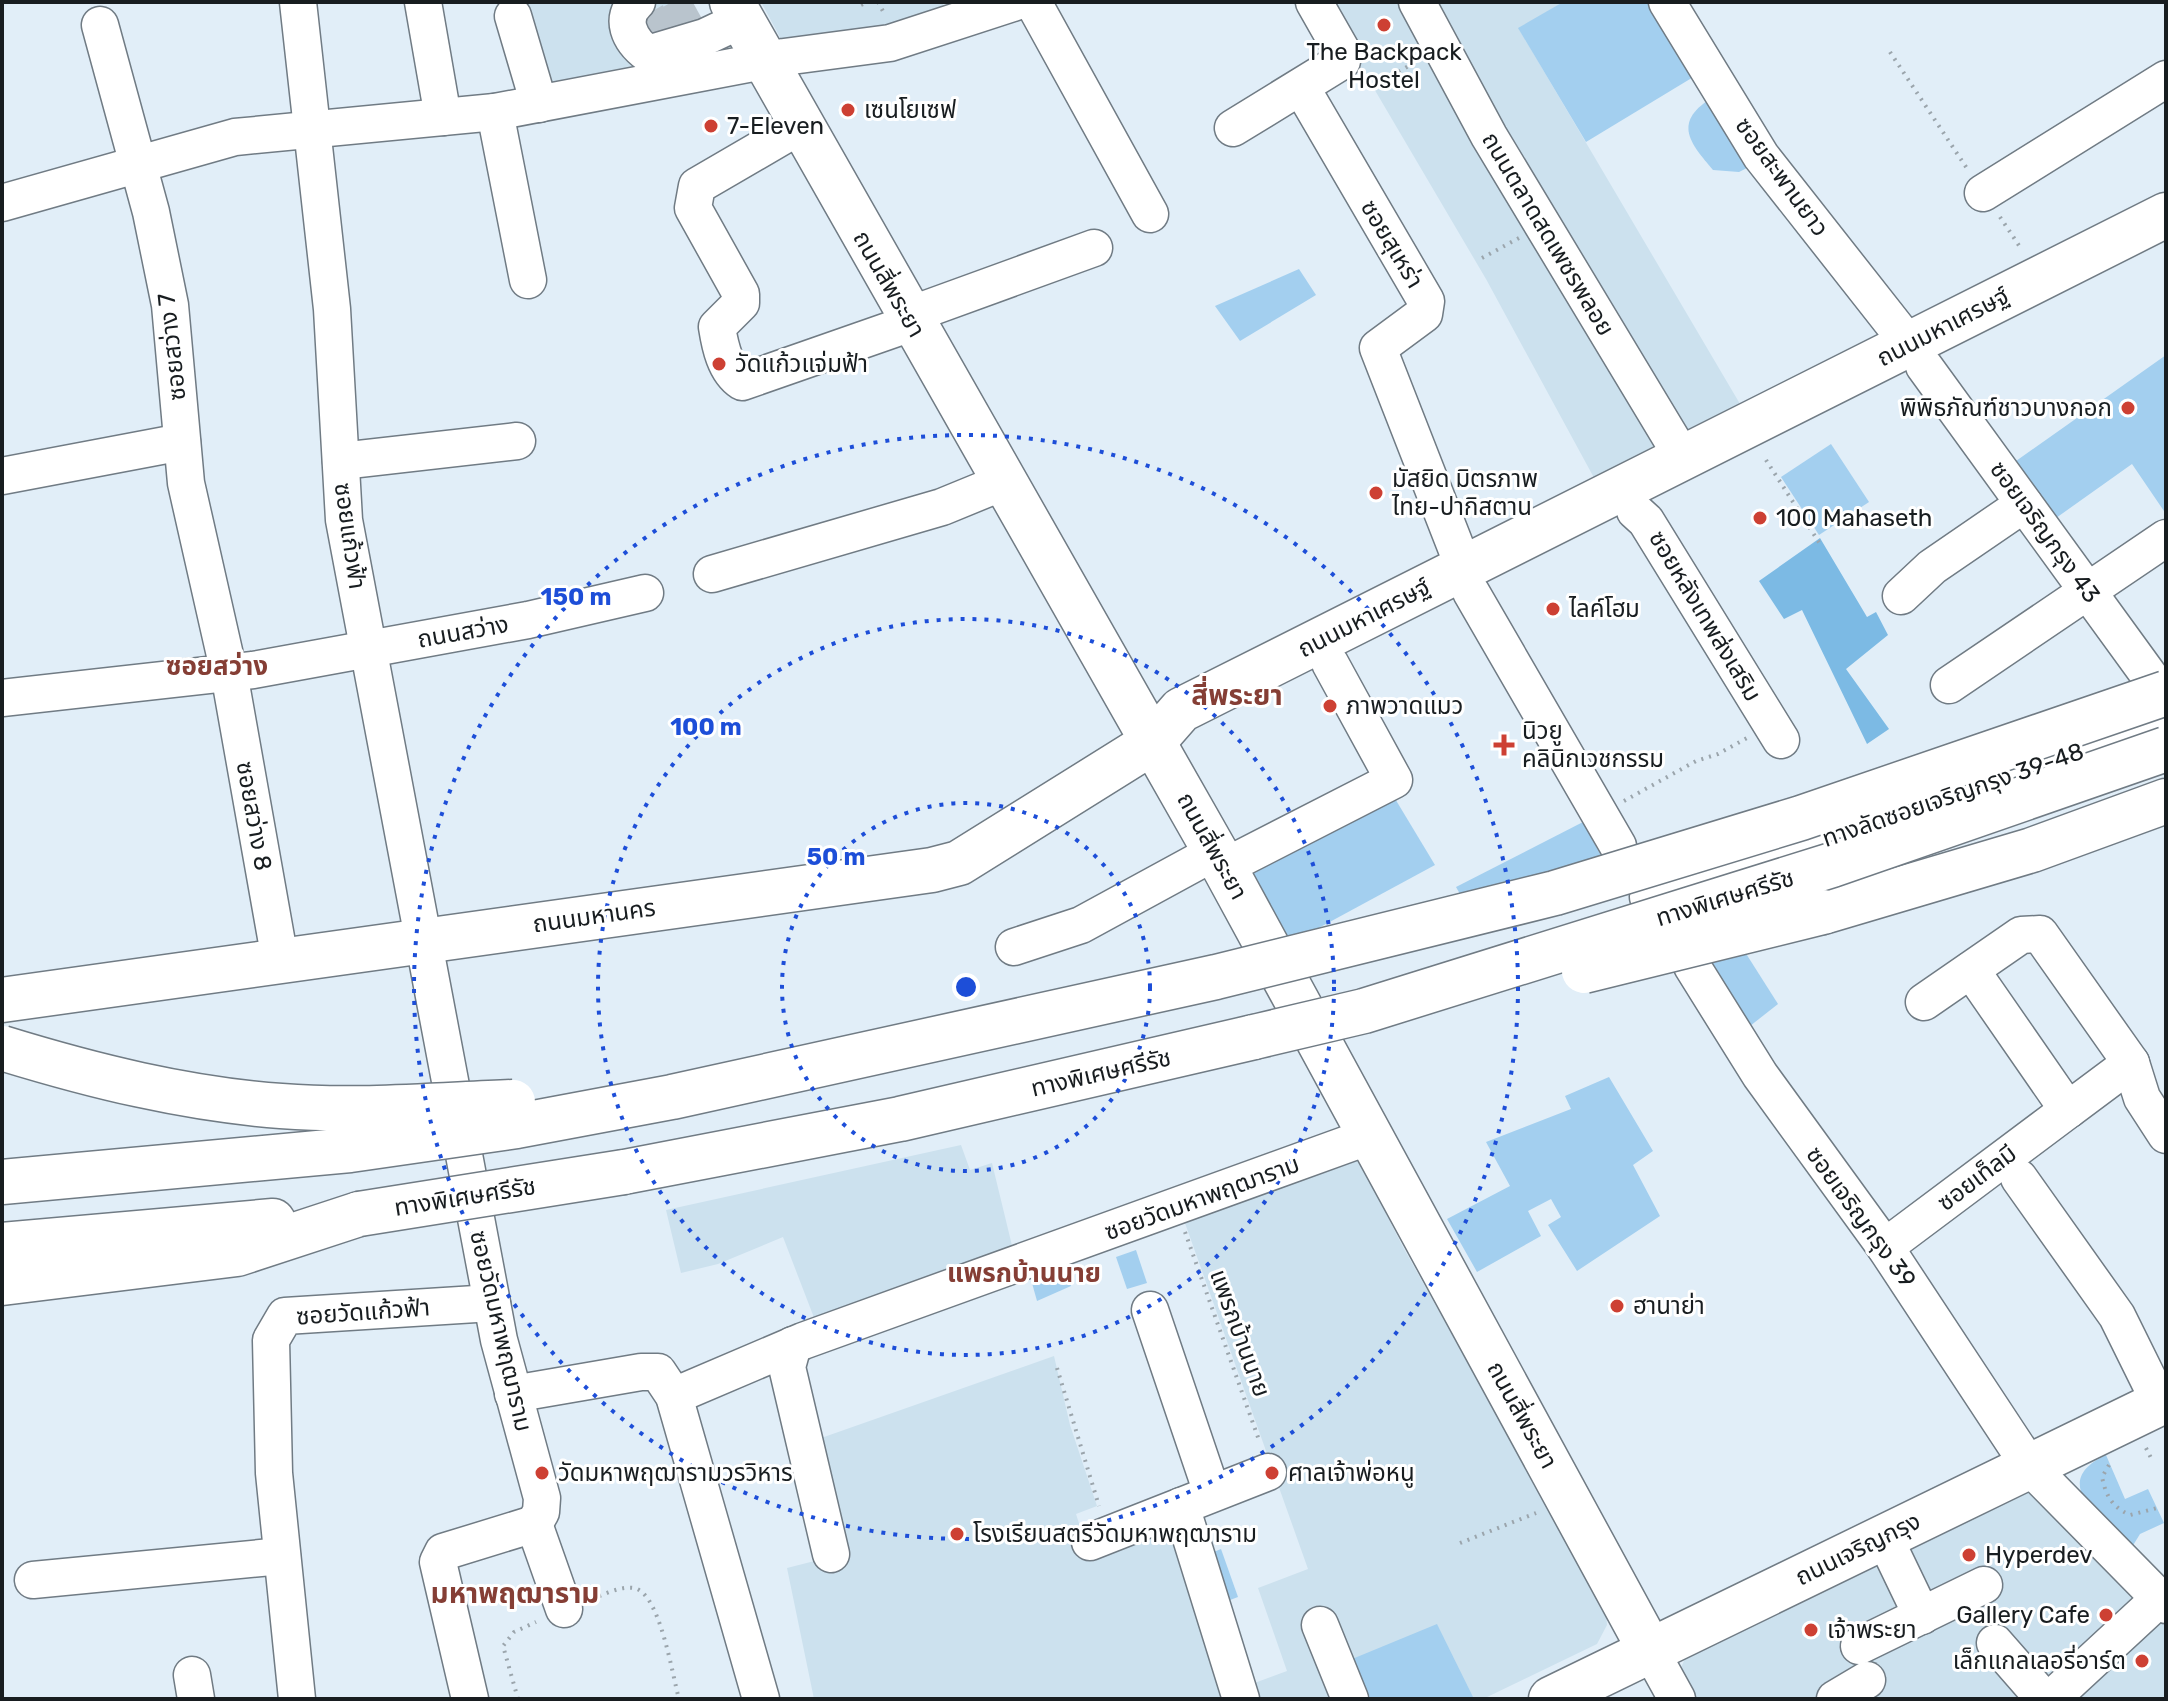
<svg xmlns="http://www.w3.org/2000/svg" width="2168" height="1701" font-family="Rubik,'Noto Sans Thai',sans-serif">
<rect width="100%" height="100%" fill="#e1eef8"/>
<!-- built -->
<g fill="#cce1ee">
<polygon points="512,2 690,2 723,60 557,91"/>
<polygon points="761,2 942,2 946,9 856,36 782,41"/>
<polygon points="1323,2 1563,2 1519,29 1743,409 1599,487 1486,279"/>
<polygon points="961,1145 970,1170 992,1163 1015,1258 818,1328 783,1237 718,1264 681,1273 666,1210"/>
<polygon points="1352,1147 1403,1247 1606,1609 1607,1625 1597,1644 1483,1699 814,1699 787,1568 838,1555 807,1443 1054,1356 1070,1425 1097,1506 1076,1514 1089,1554 1179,1519 1233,1691 1287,1671 1258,1588 1308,1569 1180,1209"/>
<polygon points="2028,1486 2166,1621 2166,1699 1697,1699 1680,1670 1687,1654"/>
</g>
<!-- green -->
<g fill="#a3cfef">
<polygon points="1563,2 1652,2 1695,76 1586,142 1518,28"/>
<path d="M1710,99L1751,166L1739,172L1713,170C1690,143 1673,123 1710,99Z"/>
<polygon points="1299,269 1316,295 1240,341 1215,306"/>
<polygon points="2166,355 2166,514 2132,464 2056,518 2016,461"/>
<polygon points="1831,444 1869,502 1819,535 1781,477"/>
<polygon points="1394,797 1435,865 1289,944 1240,860"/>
<polygon points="1583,822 1605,863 1468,908 1456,887"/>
<polygon points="1745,952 1778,1004 1750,1026 1712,962"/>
<polygon points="1609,1077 1653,1151 1633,1165 1660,1216 1577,1271 1548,1225 1561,1217 1551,1199 1528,1211 1541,1236 1477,1272 1447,1219 1510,1186 1486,1142 1571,1109 1565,1096"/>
<polygon points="1136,1250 1147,1283 1127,1289 1116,1257"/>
<polygon points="1063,1257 1071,1286 1037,1301 1028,1269"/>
<path d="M2106,1455L2125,1499L2148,1489L2164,1523L2140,1534L2132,1547C2104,1521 2046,1483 2106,1455Z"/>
<polygon points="1221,1549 1238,1597 1214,1606 1199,1558"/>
<polygon points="1437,1624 1474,1699 1356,1699 1340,1664"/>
</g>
<!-- forest -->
<polygon fill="#7cbae4" points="1820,538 1867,617 1876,612 1888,635 1846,669 1889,729 1867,744 1802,610 1784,619 1759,581"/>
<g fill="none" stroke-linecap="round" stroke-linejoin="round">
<!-- minor-tunnel -->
<g stroke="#b9c4cd" stroke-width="36" stroke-dasharray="36 18" stroke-linecap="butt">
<polyline points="672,2 686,27"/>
<polyline points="647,14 662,41"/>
</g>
<defs>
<g id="minor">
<polyline points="298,2 332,309 344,520 499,1340 542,1498 541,1512 534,1524 443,1552 438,1562 470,1699"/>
<polyline points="423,2 443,117"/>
<path d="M637,2C619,18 629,40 648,54L705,37L741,20"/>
<polyline points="1033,2 1150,214"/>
<polyline points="1417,2 1489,136 1683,458"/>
<polyline points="1667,2 1761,156 1909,344"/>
<polyline points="513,16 539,104"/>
<polyline points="100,25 151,212 170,305 186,483 229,673 280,960"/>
<polyline points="1301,87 1426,301 1424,314 1378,348 1464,568"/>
<polyline points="495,112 528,280"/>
<path d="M800,126L697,186L693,208L741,294V303L717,327C720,346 725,371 742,382L911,323"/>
<polyline points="1233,128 1342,61 1343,53 1314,2"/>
<polyline points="1983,193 2166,79"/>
<polyline points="2,203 235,137 495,112 784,57 890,43 1016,2"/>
<polyline points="907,316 1094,248"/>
<polyline points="1924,366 2166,699"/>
<polyline points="341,461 517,441"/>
<polyline points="2,476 182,442"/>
<polyline points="1635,511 1646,521 1781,740"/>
<polyline points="712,574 942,507 1003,482"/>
<polyline points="1471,592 1618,846"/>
<polyline points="1901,596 1932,567 2024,504"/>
<polyline points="1949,685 2166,538"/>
<polyline points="2,698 253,670 528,620 645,593"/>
<polyline points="1224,867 1394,780 1330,663"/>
<polyline points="1648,897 2166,723"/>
<polyline points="1014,947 1081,925 1215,852"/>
<polyline points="1692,966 1760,1075 1885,1247 2030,1467 2166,1605"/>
<polyline points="1971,970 2068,1110 2131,1063"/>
<polyline points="1924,1002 2021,935 2040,934 2131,1063 2142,1098 2166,1135"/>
<polyline points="2019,1178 2117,1316 2160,1403"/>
<polyline points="1885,1247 2068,1110"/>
<polyline points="1150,1310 1212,1493"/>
<polyline points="793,1345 787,1367 831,1554"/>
<polyline points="513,1394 641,1372 658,1372 674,1396 761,1699"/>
<polyline points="674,1396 803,1341 1370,1136"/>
<polyline points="1181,1506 1241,1699"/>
<polyline points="534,1524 564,1609"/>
<polyline points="1884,1537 1922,1616"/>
<polyline points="1090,1542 1268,1472"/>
<polyline points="33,1580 282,1556"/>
<polyline points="1320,1625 1350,1699"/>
<polyline points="1995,1643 2044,1699"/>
<polyline points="1859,1646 1984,1585"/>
<polyline points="1650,1650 1677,1699"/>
<polyline points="192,1675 196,1699"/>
<polyline points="297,1699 274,1473 271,1340 285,1316 492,1303"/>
<polyline points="1835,1699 1867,1680"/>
<polyline points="2051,1699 2159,1599"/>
</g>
<g id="major">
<polyline points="732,2 1224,867 1650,1650"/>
<polyline points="2,1000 932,870 959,863 1153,742 1181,710 2166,215"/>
<polyline points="1551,1699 2166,1400"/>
</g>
<g id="highway">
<polyline points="1823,912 2032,850 2166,801"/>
<polyline points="624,1172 900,1119 1254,1037"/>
<polyline points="2,1245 273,1221"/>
<polyline points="2,1283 237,1254 359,1214"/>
</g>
</defs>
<!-- minor casing -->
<use href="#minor" stroke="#707b84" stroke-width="39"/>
<!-- major casing -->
<use href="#major" stroke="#707b84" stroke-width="47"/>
<!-- highway casing -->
<use href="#highway" stroke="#707b84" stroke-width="47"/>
<!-- path -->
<g stroke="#9ba5ac" stroke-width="4" stroke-dasharray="2 6" stroke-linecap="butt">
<polyline points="878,2 885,15"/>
<polyline points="861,5 867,2"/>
<polyline points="1890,52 1968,170"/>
<polyline points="1378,84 1417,61"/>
<polyline points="2000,217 2022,250"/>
<polyline points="1482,258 1519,238"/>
<polyline points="1766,460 1822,547"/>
<polyline points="1624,801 1696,761 1718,754 1747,738"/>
<polyline points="1185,1232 1260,1443"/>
<polyline points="1057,1368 1099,1506"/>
<polyline points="2146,1448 2153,1462"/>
<path d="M2109,1465L2102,1477C2106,1496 2112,1507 2130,1515L2157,1508"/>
<polyline points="1460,1543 1536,1513"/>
<path d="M592,1599C605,1594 620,1586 634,1588C660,1593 672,1674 679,1699"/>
<polyline points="518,1699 503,1646 514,1632 536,1622"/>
</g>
<!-- minor -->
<use href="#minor" stroke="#fff" stroke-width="36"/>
<!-- major -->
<use href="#major" stroke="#fff" stroke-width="44"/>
<!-- highway -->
<use href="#highway" stroke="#fff" stroke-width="44"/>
<defs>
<g id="highway-bridge">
<polyline points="1584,971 1823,912"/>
<polyline points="1254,1037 1364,1011 1832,865 2166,749"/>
<path d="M2,1048C93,1076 186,1099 281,1106C358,1112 436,1105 513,1102"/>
<polyline points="2,1182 350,1150 517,1126 672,1097 1216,977 1555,893 1801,818 2166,693"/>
<polyline points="359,1214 624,1172"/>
</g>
</defs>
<!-- highway-bridge casing -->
<use href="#highway-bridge" stroke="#707b84" stroke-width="47" stroke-linecap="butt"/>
<!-- highway-bridge -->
<use href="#highway-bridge" stroke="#fff" stroke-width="44"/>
</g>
<!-- distance rings -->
<g fill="none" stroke="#1d4ed8" stroke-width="4" stroke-dasharray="4 8">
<circle cx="966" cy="987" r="184"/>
<circle cx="966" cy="987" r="368"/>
<circle cx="966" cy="987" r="552"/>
</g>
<!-- markers -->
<g fill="#cd4033" stroke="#fff" stroke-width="3">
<circle cx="1384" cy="25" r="8"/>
<circle cx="848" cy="110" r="8"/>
<circle cx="711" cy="126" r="8"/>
<circle cx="719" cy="364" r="8"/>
<circle cx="2128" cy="408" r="8"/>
<circle cx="1376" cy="493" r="8"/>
<circle cx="1760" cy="518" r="8"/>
<circle cx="1553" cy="609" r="8"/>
<circle cx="1330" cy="706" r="8"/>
<path d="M1500 733h8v8h8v8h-8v8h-8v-8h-8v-8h8z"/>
<circle cx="1617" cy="1306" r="8"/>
<circle cx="542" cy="1473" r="8"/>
<circle cx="1272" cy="1473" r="8"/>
<circle cx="957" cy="1534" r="8"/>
<circle cx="1969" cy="1555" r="8"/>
<circle cx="2106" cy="1615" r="8"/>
<circle cx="1811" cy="1630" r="8"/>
<circle cx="2142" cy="1661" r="8"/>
</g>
<g text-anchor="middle" stroke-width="6" stroke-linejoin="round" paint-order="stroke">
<!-- poi labels -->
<g font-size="24" fill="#181d20" stroke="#fff" text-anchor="start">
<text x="1384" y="60" text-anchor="middle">The Backpack<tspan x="1384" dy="28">Hostel</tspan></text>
<text x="864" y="118">เซนโยเซฟ</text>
<text x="727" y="134">7-Eleven</text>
<text x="735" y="372">วัดแก้วแจ่มฟ้า</text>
<text x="2112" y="416" text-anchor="end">พิพิธภัณฑ์ชาวบางกอก</text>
<text x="1392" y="487">มัสยิด มิตรภาพ<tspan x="1392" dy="28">ไทย-ปากิสตาน</tspan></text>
<text x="1776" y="526">100 Mahaseth</text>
<text x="1569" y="617">ไลค์โฮม</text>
<text x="1346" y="714">ภาพวาดแมว</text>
<text x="1522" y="739">นิวยู<tspan x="1522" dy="28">คลินิกเวชกรรม</tspan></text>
<text x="1633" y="1314">ฮานาย่า</text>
<text x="558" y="1481">วัดมหาพฤฒารามวรวิหาร</text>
<text x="1288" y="1481">ศาลเจ้าพ่อหนู</text>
<text x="973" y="1542">โรงเรียนสตรีวัดมหาพฤฒาราม</text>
<text x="1985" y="1563">Hyperdev</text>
<text x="2090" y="1623" text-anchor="end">Gallery Cafe</text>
<text x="1827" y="1638">เจ้าพระยา</text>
<text x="2126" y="1669" text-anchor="end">เล็กแกลเลอรี่อาร์ต</text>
</g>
<!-- street labels -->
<g font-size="24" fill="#181d20" stroke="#fff">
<text transform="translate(1782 177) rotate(54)" y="8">ซอยสะพานยาว</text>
<text transform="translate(1548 234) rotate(59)" y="8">ถนนตลาดสดเพชรพลอย</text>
<text transform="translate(1392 244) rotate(59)" y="8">ซอยสุเหร่า</text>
<text transform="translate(889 284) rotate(60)" y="8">ถนนสี่พระยา</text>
<text transform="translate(1943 327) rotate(-27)" y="8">ถนนมหาเศรษฐ์</text>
<text transform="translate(172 347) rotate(-96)" y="8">ซอยสว่าง 7</text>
<text transform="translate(2045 532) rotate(54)" y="8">ซอยเจริญกรุง 43</text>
<text transform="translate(350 536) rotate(82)" y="8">ซอยแก้วฟ้า</text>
<text transform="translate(1705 616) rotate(59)" y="8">ซอยหลังเทพส่งเสริม</text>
<text transform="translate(1364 618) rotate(-27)" y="8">ถนนมหาเศรษฐ์</text>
<text transform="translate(463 632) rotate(-10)" y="8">ถนนสว่าง</text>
<text transform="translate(1953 795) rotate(-19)" y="8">ทางลัดซอยเจริญกรุง 39-48</text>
<text transform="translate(254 816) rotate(80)" y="8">ซอยสว่าง 8</text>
<text transform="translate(1212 846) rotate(61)" y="8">ถนนสี่พระยา</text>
<text transform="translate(1725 898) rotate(-17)" y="8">ทางพิเศษศรีรัช</text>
<text transform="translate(594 916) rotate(-8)" y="8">ถนนมหานคร</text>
<text transform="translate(1101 1073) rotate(-13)" y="8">ทางพิเศษศรีรัช</text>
<text transform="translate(1977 1178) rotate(-37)" y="8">ซอยเท็ลมี</text>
<text transform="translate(465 1197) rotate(-9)" y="8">ทางพิเศษศรีรัช</text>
<text transform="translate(1202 1198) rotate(-20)" y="8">ซอยวัดมหาพฤฒาราม</text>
<text transform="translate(1861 1217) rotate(54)" y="8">ซอยเจริญกรุง 39</text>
<text transform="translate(363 1312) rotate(-4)" y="8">ซอยวัดแก้วฟ้า</text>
<text transform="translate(501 1331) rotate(77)" y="8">ซอยวัดมหาพฤฒาราม</text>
<text transform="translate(1240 1333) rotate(70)" y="8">แพรกบ้านนาย</text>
<text transform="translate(1522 1415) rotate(61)" y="8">ถนนสี่พระยา</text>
<text transform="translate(1858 1549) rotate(-26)" y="8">ถนนเจริญกรุง</text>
</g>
<!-- neighbourhood labels -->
<g font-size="26" font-weight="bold" fill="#853e35" stroke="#fff">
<text x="217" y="675">ซอยสว่าง</text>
<text x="1024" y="1282">แพรกบ้านนาย</text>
</g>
<!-- quarter labels -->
<g font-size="28" font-weight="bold" fill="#853e35" stroke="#fff">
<text x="1237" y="705">สี่พระยา</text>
<text x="515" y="1603">มหาพฤฒาราม</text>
</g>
</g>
<circle cx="966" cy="987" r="12" fill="#1d4ed8" stroke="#fff" stroke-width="4"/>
<g font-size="24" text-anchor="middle" font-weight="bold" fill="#1d4ed8" stroke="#fff" stroke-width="6" stroke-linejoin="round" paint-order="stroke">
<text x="576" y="605">150 m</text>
<text x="706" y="735">100 m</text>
<text x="836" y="865">50 m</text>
</g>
<!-- border -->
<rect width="2168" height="1701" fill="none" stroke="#181d20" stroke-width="8"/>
</svg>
